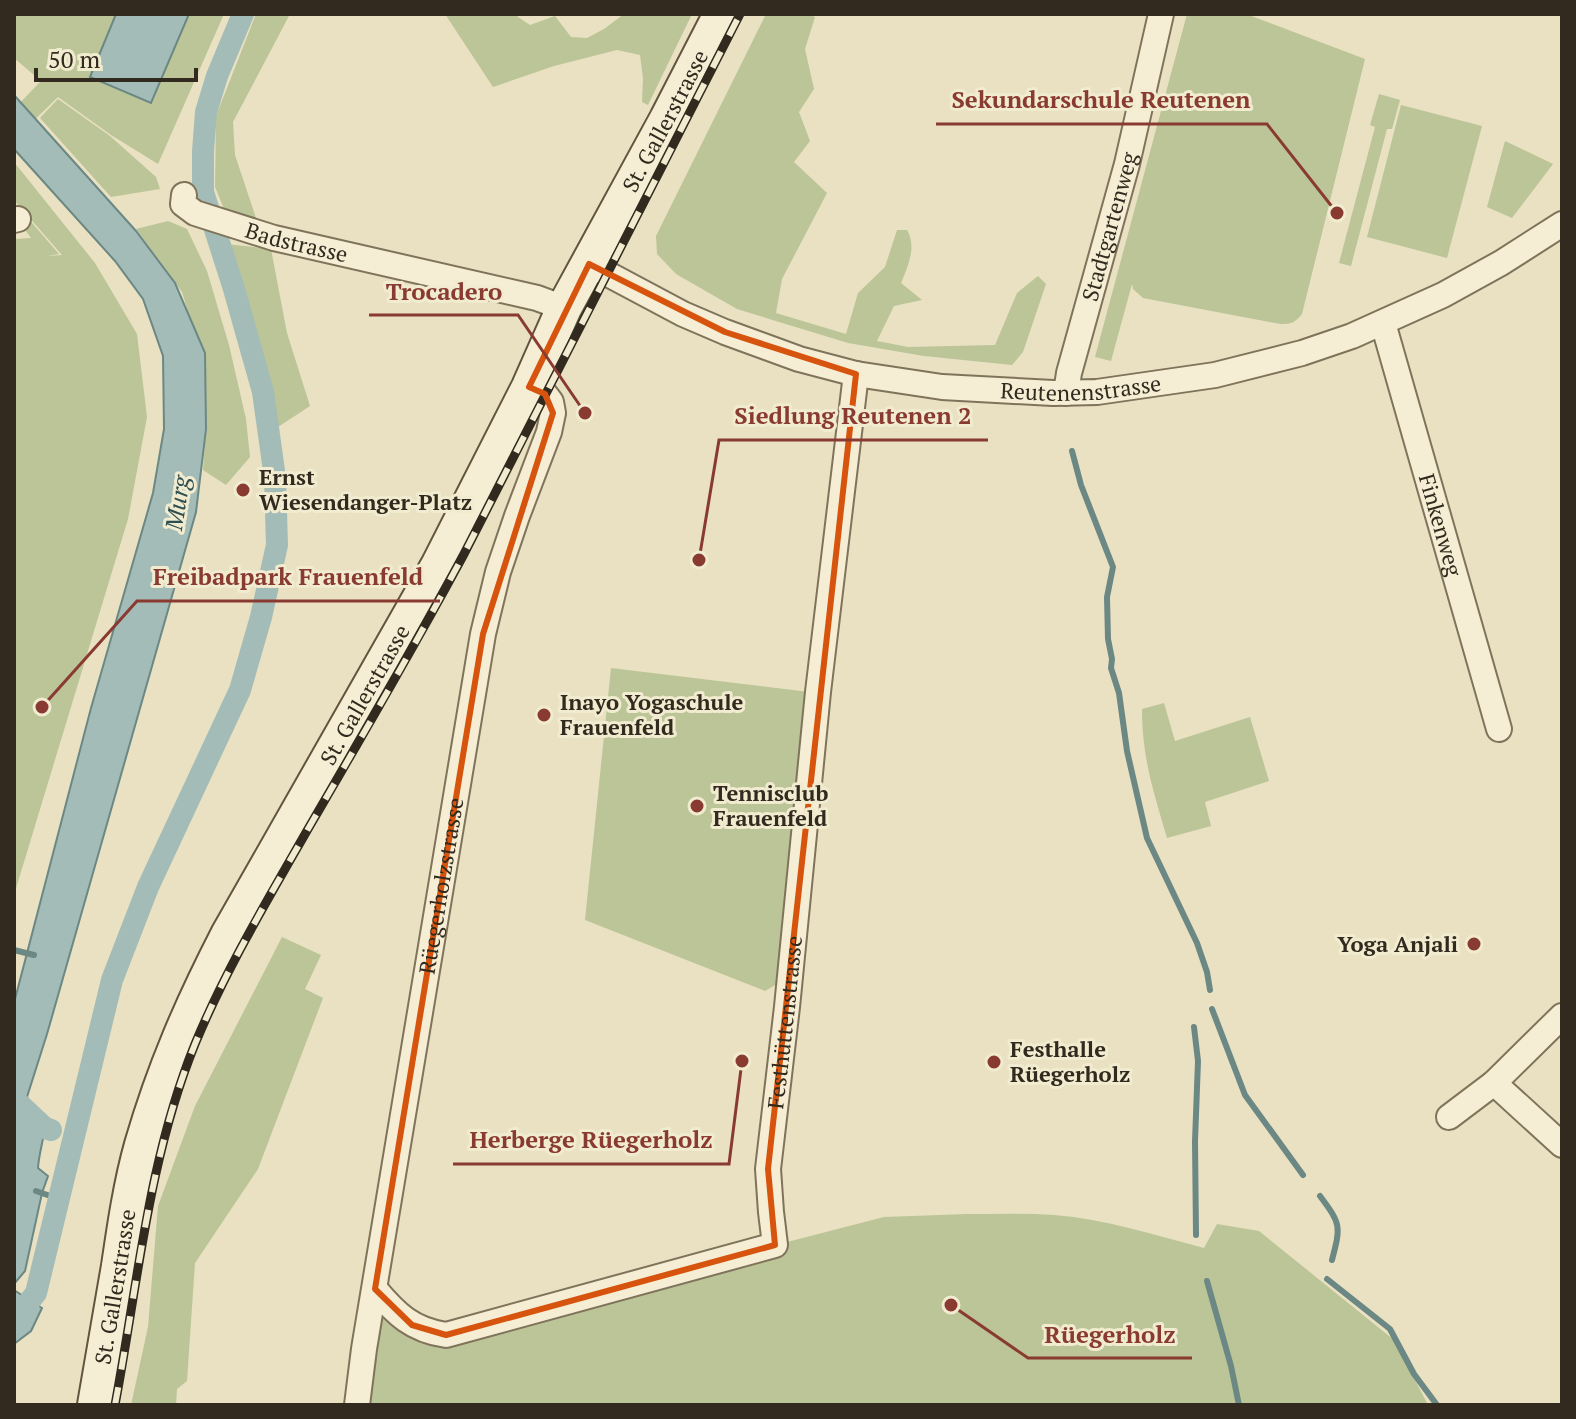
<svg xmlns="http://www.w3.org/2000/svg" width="1576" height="1419" font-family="'PT Serif',serif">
<rect width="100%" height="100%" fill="#e9e1c2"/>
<!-- green -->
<g fill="#bbc597">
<polygon points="14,14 224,14 158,164 111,135 58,97 14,140 14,109 41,81 14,58"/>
<polygon points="256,14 290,14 233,122 235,155 258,224 227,216 215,187 216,116"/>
<polygon points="445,14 517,14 518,17 530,25 555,16 571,37 587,38 604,29 624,14 692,14 648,105 642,102 643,78 640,55 617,50 554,66 493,87"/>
<path d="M766,14H807L815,17L805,49L814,89L799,112L810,141L794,162L827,193L782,279L776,313L846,334L858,293L885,267L897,230H907C917,247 908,266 901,283L922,300L894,306L877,341L908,347L995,345L1017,293L1038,276L1046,284L1023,352L1012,365L924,356L848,343L737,309L676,274L657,254L656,236Z"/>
<path d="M1187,14H1246L1365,59L1302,314C1295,323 1291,324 1280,324L1143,298L1133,289L1132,284L1111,361L1095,357Z"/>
<polygon points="1379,94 1400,100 1392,129 1387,129 1351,266 1339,263 1375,127 1370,125"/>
<polygon points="58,99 110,136 156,177 160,189 111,197 40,118"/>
<polygon points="1401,105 1482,126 1447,258 1367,237"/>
<polygon points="1505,141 1553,164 1512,218 1487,207"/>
<polygon points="14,162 95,263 137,334 147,417 128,519 14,895 14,239 31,238 14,215 14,202 59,254 47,256 62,255 14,200"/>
<polygon points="168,221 187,229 207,271 229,345 246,419 250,457 226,485 203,470 206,429 201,354 182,292 136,229"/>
<polygon points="226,244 271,249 287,333 310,406 278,427"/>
<polygon points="611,668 809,692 777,984 765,991 585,920"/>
<path d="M1164,703L1175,741L1250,717L1269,781L1205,802L1211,826L1167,838C1154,793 1142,758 1142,709Z"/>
<polygon points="282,937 321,955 305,989 323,998 258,1169 195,1263 187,1381 177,1389 176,1405 131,1405 148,1327 158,1206 195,1106"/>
<path d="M967,1214C996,1214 1025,1213 1054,1215C1105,1219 1155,1235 1204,1248L1217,1224L1259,1231L1394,1340L1428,1405H357L375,1289L433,1333L884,1217Z"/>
</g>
<!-- water -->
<g fill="#a4bcb7" stroke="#6c8884" stroke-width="2">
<polygon points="116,14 189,14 151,103 90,77"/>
<path d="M14,95L136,231L175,283L205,353L206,429L196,512L47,1034L27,1097L37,1118L45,1124C44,1140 39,1152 38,1168L48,1176L42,1193L25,1271L14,1284V1003L91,708L153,493L164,429L163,356L143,299L115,261L14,149Z"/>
<polygon points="14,1290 42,1308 31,1331 14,1344"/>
</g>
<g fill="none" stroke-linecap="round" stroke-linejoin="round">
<!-- stream -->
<g stroke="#6c8884" stroke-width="6">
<polyline points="1072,451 1081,485 1113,567 1107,597 1108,639 1112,659 1111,668 1119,693 1127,751 1147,838 1197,943 1207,972 1210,990"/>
<polyline points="14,950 34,955"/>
<polyline points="1212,1009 1245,1095 1303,1175"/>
<polyline points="1194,1027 1198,1061 1195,1141 1196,1235"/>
<polyline points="36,1191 59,1199"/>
<path d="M1320,1196C1341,1224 1341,1226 1332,1260"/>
<polyline points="1327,1279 1390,1329 1414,1374 1437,1405"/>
<polyline points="1207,1281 1231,1366 1239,1405"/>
</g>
<!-- canal -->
<g stroke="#a4bcb7" stroke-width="22">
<polyline points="14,1099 45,1128 51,1130"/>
<polyline points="14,1321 36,1293 112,980 148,887 240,690 261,617 277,545 275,478 263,392 234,289 203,192 203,151 206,112 217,76 243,14"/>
</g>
<defs>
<g id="minor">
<path id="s1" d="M184,195L183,204L195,213L274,238L537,298L564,308"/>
<polyline points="14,220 18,219"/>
<path id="s2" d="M589,264L683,314L725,332L799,359L856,374L942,387L1053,393L1097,392L1215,375L1302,353L1352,336L1443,295L1501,263L1562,224"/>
<path id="s3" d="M1383,323L1499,729"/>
<path id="s4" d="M1066,393L1069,373L1127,164L1161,14"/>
<polyline points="1494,1083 1562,1145"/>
<polyline points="1449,1117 1494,1083 1562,1016"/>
<path id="s5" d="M375,1289C396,1314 412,1330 446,1335L775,1245L771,1212L768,1169L787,1007L818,692L856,374"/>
<path id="s6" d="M357,1405L364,1349L483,634L498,572L517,516L549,432L553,413L551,402L545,394L529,387"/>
</g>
<g id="secondary">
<path id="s7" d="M95,1405C103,1359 111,1312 119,1266C125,1225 131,1184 142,1145C164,1069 192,1005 228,935L438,566L529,387L564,308L667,119L721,14"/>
</g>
</defs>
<!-- minor casing -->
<use href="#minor" stroke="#80735b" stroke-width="28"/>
<!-- secondary casing -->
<use href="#secondary" stroke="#62543e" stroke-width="38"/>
<!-- minor -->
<use href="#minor" stroke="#f5eed4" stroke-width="24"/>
<!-- secondary -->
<use href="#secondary" stroke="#f5eed4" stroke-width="34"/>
<defs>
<path id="rail" d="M115,1405C138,1283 148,1160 195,1044C226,969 268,899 308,829C361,738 414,647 464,554L740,14"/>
</defs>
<!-- rail casing -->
<use href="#rail" stroke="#322a1e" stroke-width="9"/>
<!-- rail -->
<use href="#rail" stroke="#f1ebd0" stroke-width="6" stroke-dasharray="18" stroke-linecap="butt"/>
</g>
<!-- marked area -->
<path fill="none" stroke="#d6540e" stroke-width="6" stroke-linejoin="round" d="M589,264L725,332L856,374L768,1169L775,1245L446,1335L412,1325L375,1289L483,634L553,413L545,394L529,387Z"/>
<!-- markers -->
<g fill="#893a31" stroke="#f1ebd0" stroke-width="3">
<circle cx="243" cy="490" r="8"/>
<circle cx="544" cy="715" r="8"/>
<circle cx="697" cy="806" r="8"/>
<circle cx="1474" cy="944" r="8"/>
<circle cx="994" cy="1062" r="8"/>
</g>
<g text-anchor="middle" stroke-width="6" stroke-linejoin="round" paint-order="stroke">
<!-- street labels -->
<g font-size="22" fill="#322a1e" stroke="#f1ebd0">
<text dy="8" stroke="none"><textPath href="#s7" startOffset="1416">St. Gallerstrasse</textPath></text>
<text dy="8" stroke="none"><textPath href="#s4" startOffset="172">Stadtgartenweg</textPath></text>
<text dy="8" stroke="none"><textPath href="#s1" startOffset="130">Badstrasse</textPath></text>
<text dy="8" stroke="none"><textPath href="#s2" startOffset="516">Reutenenstrasse</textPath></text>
<text dy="8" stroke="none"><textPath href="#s3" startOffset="210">Finkenweg</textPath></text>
<text dy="8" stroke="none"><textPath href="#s7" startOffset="768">St. Gallerstrasse</textPath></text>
<text dy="8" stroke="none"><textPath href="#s6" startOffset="526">Rüegerholzstrasse</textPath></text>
<text dy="8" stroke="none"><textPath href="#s5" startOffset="652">Festhüttenstrasse</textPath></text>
<text dy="8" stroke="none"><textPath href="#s7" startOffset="120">St. Gallerstrasse</textPath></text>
</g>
<!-- poi labels -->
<g font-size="22" font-weight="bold" fill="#322a1e" stroke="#f1ebd0" text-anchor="start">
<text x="259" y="485">Ernst<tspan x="259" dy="25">Wiesendanger-Platz</tspan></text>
<text x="560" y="710">Inayo Yogaschule<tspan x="560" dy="25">Frauenfeld</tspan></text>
<text x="713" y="801">Tennisclub<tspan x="713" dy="25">Frauenfeld</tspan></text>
<text x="1458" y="952" text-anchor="end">Yoga Anjali</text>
<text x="1010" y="1057">Festhalle<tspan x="1010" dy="25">Rüegerholz</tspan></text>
</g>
<!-- water labels -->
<g font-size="24" font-style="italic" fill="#2e4f50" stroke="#f1ebd0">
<text transform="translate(178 503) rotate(-81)" y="8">Murg</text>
</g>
</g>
<!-- callouts -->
<path fill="none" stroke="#893a31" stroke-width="3" d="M1337 213L1267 124H936M585 413L518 315H369M699 560L719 440H988M42 707L137 601H440M742 1061L729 1164H453M951 1305L1028 1358H1192"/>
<g fill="#893a31" stroke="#f1ebd0" stroke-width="3">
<circle cx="1337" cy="213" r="8"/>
<circle cx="585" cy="413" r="8"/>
<circle cx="699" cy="560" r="8"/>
<circle cx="42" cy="707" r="8"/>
<circle cx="742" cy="1061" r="8"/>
<circle cx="951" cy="1305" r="8"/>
</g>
<g font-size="24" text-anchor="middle" font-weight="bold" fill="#893a31" stroke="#f1ebd0" stroke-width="6" stroke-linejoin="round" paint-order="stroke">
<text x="1101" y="108">Sekundarschule Reutenen</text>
<text x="444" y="300">Trocadero</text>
<text x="853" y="424">Siedlung Reutenen 2</text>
<text x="288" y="585">Freibadpark Frauenfeld</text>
<text x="591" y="1148">Herberge Rüegerholz</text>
<text x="1110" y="1343">Rüegerholz</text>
</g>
<!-- border -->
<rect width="1576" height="1419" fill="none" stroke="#322a1e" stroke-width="32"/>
<!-- scale -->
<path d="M36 68v12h160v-12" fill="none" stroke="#322a1e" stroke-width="4"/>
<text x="48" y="68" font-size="24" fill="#322a1e" stroke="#f1ebd0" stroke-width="6" paint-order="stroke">50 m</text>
</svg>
